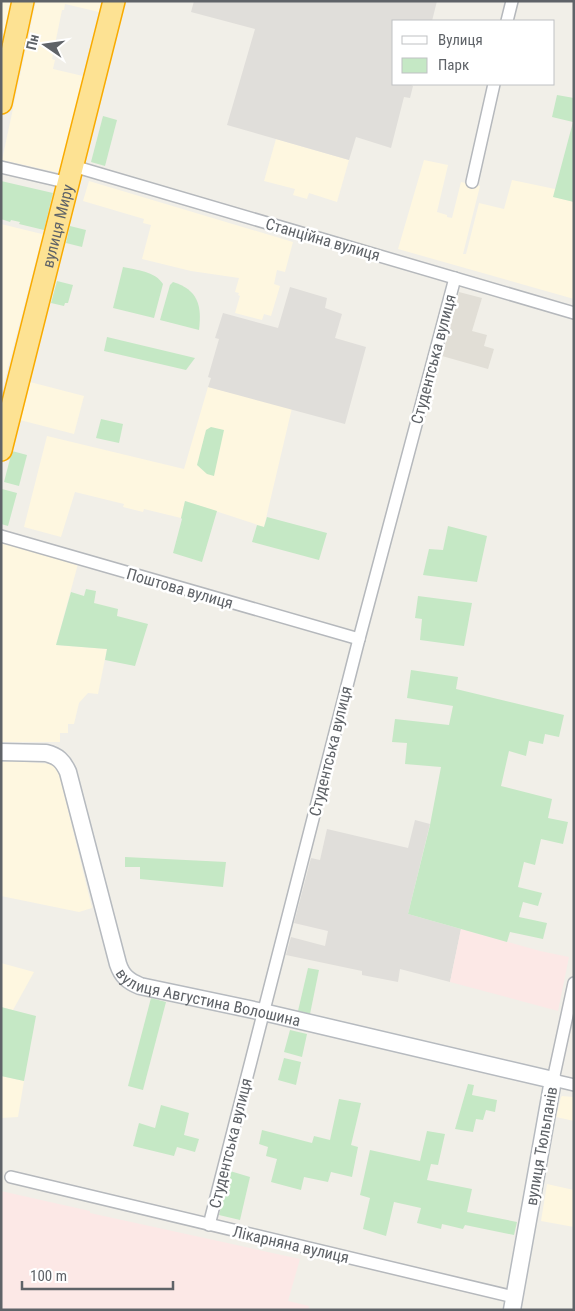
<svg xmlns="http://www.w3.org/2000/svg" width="575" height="1311" font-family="'Roboto Condensed',sans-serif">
<rect width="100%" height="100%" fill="#f1efe8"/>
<!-- commercial -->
<g fill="#fef7e0">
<polygon points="1,1 13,1 4,42 1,42"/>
<polygon points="36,1 102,1 99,12 65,4 64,10 62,10 52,59 55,60 53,69 83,76 60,173 2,160"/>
<polygon points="276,139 349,160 337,202 309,193 307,199 293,195 295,189 264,181"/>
<polygon points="424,160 448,165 437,212 447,215 447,217 452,218 461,182 480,186 463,254 466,254 479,203 504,209 512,180 555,189 554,197 574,202 574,299 398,249"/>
<polygon points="89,181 293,242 285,272 277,270 274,284 280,286 271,316 264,314 262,320 235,313 240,296 238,295 239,293 235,292 239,278 191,271 142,259 151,225 143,223 144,219 83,201"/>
<polygon points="1,224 42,234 44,236 41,241 2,391"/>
<polygon points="30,382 84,396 74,434 20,420"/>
<polygon points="208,387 292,408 264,527 185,501 181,518 144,509 143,512 123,507 124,504 75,492 61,537 24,527 47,436 184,469"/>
<polygon points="1,542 78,564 56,645 107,649 98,694 88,693 79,703 74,724 68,724 68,733 60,733 60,742 1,742"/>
<polygon points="13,761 52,764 58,769 92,908 79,912 1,896 1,762"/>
<polygon points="1,963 34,972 13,1010 1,1007"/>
<polygon points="1,1076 24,1081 18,1117 1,1118"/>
<polygon points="562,1096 574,1097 574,1121 556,1117 561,1097"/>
<polygon points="547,1184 574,1190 574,1227 541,1221"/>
</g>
<!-- industrial -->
<g fill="#e0deda">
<polygon points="194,1 437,1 432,21 394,21 394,84 409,84 413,86 410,98 404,97 391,148 356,137 349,160 227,125 255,29 191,12"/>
<polygon points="290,287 327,298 325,308 342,314 335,338 366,347 345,424 208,387 211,378 208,377 219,339 215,338 223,313 278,328"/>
<polygon points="415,820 430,824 408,914 461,929 450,982 400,969 398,982 362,975 362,971 286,955 291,937 325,946 328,931 294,923 311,858 320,860 327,829 408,848"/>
</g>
<!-- education -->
<polygon fill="#e1ded6" points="459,292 482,298 472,331 487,335 484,346 494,349 488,369 442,356"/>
<!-- medical -->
<g fill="#fce8e6">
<polygon points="461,929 540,951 569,957 558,1011 450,982"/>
<polygon points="1,1191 90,1211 90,1213 300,1259 288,1301 309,1306 308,1310 1,1310"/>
</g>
<!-- green -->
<g fill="#c5e8c5">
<polygon points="557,95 574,98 574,202 553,197 573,122 552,117"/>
<polygon points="103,116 117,120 105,166 91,162"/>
<polygon points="1,181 53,193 44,230 19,224 20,222 11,220 10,222 1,219"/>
<polygon points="70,226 86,230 82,247 66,243"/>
<path d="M123,267C136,270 155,271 163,284L154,318L113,308Z"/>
<polygon points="57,281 73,285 68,303 65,303 64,306 51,303"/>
<path d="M173,282C198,290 202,305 199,330L160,320L170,285Z"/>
<polygon points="107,337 195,358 186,370 104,351"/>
<polygon points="101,419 123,424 119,443 96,438"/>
<polygon points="211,427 224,430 214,476 207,474 197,465 206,430"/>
<polygon points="12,451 27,455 19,486 4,482"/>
<polygon points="2,489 17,493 8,526 1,524"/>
<polygon points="185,501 217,511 202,562 173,553 182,519 181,518"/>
<polygon points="267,517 327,533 319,560 252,542 257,525 264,527"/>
<polygon points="448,526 487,536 477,582 423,575 429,549 443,550"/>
<polygon points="86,589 96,591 94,603 118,609 117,616 148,624 135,666 105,660 107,649 56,645 71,592 84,596"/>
<polygon points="418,596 472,603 464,646 420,640 422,619 415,618"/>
<polygon points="411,670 458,677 456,689 564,715 559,737 545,734 543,744 529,741 526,756 509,751 501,786 552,799 548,818 568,822 563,844 541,839 535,865 524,862 518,887 542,893 538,906 523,902 519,917 547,923 543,939 510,932 507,942 408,914 430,825 441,767 405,764 407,743 392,742 395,719 449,725 453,706 407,698"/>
<polygon points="125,857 226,862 223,887 140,879 140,867 125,867"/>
<polygon points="308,968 319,970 310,1014 298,1011"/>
<polygon points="151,998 166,1002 143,1090 128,1086"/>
<polygon points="1,1007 36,1016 24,1081 1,1076"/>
<polygon points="290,1030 307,1034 302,1057 284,1052"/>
<polygon points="284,1058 301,1062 296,1085 278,1080"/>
<polygon points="468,1084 474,1085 472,1095 497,1100 495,1112 486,1110 483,1120 476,1119 473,1132 455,1129"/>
<polygon points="339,1099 361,1103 351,1145 358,1147 352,1177 331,1172 328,1182 304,1177 301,1190 271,1182 277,1159 266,1156 268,1147 259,1144 262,1130 312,1143 314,1136 330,1140"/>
<polygon points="161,1105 189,1113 184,1135 199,1139 195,1152 177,1147 174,1156 133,1146 139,1123 155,1128"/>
<polygon points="427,1131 445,1134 438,1165 431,1164 427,1180 472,1189 467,1212 517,1222 514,1235 465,1225 463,1229 442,1224 441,1229 417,1223 421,1208 394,1202 386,1236 363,1229 370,1198 360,1195 370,1150 420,1161"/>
<polygon points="230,1171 250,1177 240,1220 219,1215"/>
</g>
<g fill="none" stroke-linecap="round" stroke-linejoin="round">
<defs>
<g id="street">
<polyline points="507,21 512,1"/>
<polyline points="73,166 574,313"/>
<polyline points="1,167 69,183"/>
<polyline points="472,182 494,84"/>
<polyline points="1,536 359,639"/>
<polyline points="574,983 553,1080 574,1085"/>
<polyline points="11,1177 514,1297"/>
<polyline points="209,1225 359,639 455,278"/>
</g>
<g id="secondary">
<path id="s1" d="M1,752L46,753C58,756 63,761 68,772L118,964C122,976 128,981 140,986L263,1012L553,1080L512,1310"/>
</g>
<g id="highway">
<polyline points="1,103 23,1"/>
<path id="s2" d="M1,450L114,1"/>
</g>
</defs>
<!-- street casing -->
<use href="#street" stroke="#b5b8bc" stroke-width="14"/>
<!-- secondary casing -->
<use href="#secondary" stroke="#b6babf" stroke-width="19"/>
<!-- highway casing -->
<use href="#highway" stroke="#f9ab00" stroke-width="24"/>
<!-- street -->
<use href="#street" stroke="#fff" stroke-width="11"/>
<!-- secondary -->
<use href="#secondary" stroke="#fff" stroke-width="16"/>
<!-- highway -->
<use href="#highway" stroke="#fde293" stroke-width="21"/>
</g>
<g text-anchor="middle" stroke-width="5" stroke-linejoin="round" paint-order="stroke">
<!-- street labels -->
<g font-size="16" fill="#5f6368" stroke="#fff">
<text dy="6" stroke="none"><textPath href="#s2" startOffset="231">вулиця Миру</textPath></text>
<text transform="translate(323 239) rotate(16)" y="6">Станційна вулиця</text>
<text transform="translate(433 359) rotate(-75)" y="6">Студентська вулиця</text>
<text transform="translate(180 588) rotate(16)" y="6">Поштова вулиця</text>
<text transform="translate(330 751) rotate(-76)" y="6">Студентська вулиця</text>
<text dy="6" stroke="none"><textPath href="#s1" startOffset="375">вулиця Августина Волошина</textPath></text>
<text transform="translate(230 1143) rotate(-76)" y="6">Студентська вулиця</text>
<text transform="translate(541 1146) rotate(-80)" y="6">вулиця Тюльпанів</text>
<text transform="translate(291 1244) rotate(13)" y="6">Лікарняна вулиця</text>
</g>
</g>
<!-- border -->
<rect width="575" height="1311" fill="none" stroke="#5f6368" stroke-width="5"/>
<!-- legend -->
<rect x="392" y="20" width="162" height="65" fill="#ffffff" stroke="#bfc1c3"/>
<rect x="402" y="36" width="25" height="8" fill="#ffffff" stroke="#bfc1c3"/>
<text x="438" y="45" font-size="15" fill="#5f6368">Вулиця</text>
<rect x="402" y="58" width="25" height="15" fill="#c5e8c5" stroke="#bfc1c3"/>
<text x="438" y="70" font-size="15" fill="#5f6368">Парк</text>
<!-- north arrow -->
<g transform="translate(45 45) rotate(283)" stroke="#ffffff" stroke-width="4" paint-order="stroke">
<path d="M0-4L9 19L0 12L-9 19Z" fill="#5f6368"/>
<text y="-8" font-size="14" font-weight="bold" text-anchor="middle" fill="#5f6368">Пн</text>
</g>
<!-- scale -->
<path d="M22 1281v8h151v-8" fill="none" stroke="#5f6368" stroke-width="2.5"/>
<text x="30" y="1281" font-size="15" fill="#5f6368" stroke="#ffffff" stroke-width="4" paint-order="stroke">100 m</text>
</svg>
